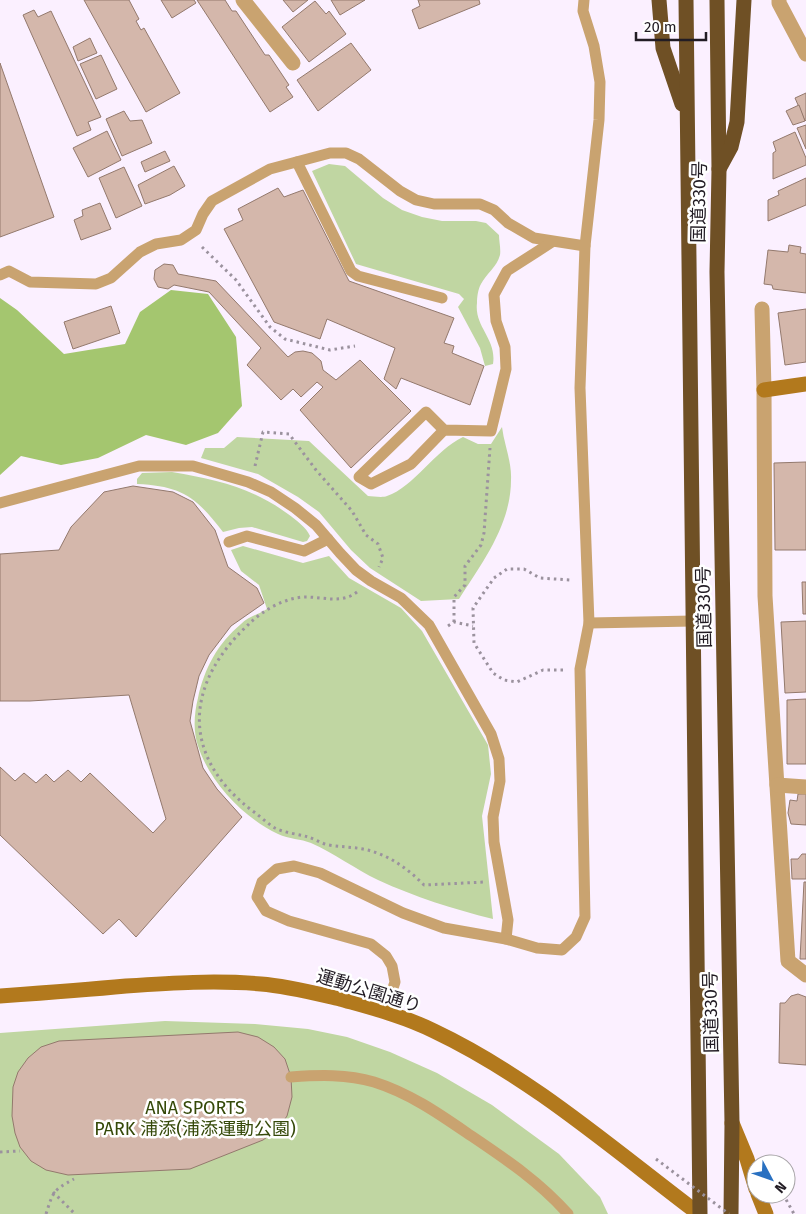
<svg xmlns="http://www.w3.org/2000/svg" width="806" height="1214" font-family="'Fira Sans','Noto Sans JP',sans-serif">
<rect width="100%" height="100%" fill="#fbf0ff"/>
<!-- green -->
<g fill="#c0d6a2">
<path d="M329,164L345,166L383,198L402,210L422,217L442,221H476L486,223L499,235C499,241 501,249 500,255C497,267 486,274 481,284C478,289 477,297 477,303C474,327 497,339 493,364L485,366L480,348L458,307L464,299L459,294L356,264L312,171Z"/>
<path d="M502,427C504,444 512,462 511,480C511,525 482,563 459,599L421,601L370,568L351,550L319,512L298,497L258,474L201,458L205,448H224L237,437L309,441L368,496C373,496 382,498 387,496C414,487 435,450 463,437L478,444H491Z"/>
<path d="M172,472C217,480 251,487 288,514C296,520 306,527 310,536L307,541L303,542L252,527L239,528L223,532C196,497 182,486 137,484V479L142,473Z"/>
<path d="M243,546L303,563L329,556L349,578L401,608L422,631L488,745L491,774L482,816L493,919C453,909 415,897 378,880C355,869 334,853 311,843C301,839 289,839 278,834C244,818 210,783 198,746C193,731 194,714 198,698C204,669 218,643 241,624C248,617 259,614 267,609L259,585L241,571L231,550Z"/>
<polygon points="165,1021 255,1024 308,1029 347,1037 390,1052 437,1073 492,1105 559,1154 600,1197 608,1214 0,1214 0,1033"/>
</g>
<!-- forest -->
<polygon fill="#a4c66f" points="171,290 208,294 236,337 242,406 218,433 186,445 146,435 98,458 61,465 21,456 0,475 0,298 17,310 64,354 125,344 140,312"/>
<!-- building -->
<g fill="#d4b7ab" stroke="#93796d">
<polygon points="84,0 129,0 139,19 136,21 141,30 144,28 180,93 146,112"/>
<polygon points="161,0 194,0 196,3 172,18"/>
<polygon points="197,0 225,0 232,11 236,11 265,55 269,55 289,85 286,87 293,97 270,112"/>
<polygon points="283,0 308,0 293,12"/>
<polygon points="331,0 365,0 340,15"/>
<polygon points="418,0 479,0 480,4 419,29 412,10 420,6"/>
<polygon points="315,1 326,14 329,11 346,34 309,62 282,27"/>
<polygon points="34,10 38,17 51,11 101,117 88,122 91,130 77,136 23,15"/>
<polygon points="90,38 97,53 78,61 73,47"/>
<polygon points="351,43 371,70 318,111 297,80"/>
<polygon points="101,55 117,89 96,99 80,64"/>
<polygon points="0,63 54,217 0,237"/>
<polygon points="806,93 806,120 805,121 795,98"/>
<polygon points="799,105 805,121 793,125 786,111"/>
<polygon points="124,111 130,121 142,120 152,143 122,156 106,119"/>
<polygon points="806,125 806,149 797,128"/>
<polygon points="107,131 121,160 88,177 73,148"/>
<polygon points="795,132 806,158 806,165 773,179 773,153 776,151 773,142"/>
<polygon points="165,151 170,161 145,172 141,162"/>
<polygon points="174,166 185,186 170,195 145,204 138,185"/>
<polygon points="124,167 142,206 116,218 99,178"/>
<polygon points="806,178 806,205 768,221 768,200 779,195 778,191"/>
<polygon points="278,188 284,197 303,190 349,281 454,318 444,343 454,346 452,353 484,366 470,405 401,378 396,389 384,379 395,348 327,319 320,339 274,322 224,229 243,220 238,209"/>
<polygon points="100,203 111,229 81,240 74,220 83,216 82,210"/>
<polygon points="789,245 801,247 800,253 806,254 806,293 773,289 772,285 764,284 768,250 788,252"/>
<polygon points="164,264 173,265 178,274 216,281 288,357 295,352 303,351 312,353 321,361 323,370 336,380 360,360 411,411 351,468 300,410 323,387 317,382 301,397 293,389 281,400 247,365 261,348 209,292 174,285 168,289 158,287 154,279 155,270"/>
<polygon points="111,306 120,333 73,349 64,322"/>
<polygon points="806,309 806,362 785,365 778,313"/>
<polygon points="806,462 806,550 775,550 774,463"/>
<polygon points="133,486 173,492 193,502 215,530 228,567 257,588 264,603 231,626 209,655 199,676 193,701 190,721 203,768 217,789 242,817 136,937 119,919 103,934 0,835 0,767 15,781 24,773 36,783 46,774 54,782 68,770 81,782 90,773 153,833 166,819 129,695 30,701 0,701 0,554 59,550 71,527 104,492"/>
<polygon points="802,582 806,582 806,614 803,614"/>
<polygon points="806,621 806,692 785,693 781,622"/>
<polygon points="806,699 806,764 787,764 787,700"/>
<polygon points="798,794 806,794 806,825 791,824 788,813 790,800 797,801"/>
<polygon points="802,854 806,854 806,879 792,879 791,859 798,859"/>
<polygon points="804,882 806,882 806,959 800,959"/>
<polygon points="798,994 806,997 806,1065 779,1063 780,1003 785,1003 791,996"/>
<polygon points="238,1032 258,1037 274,1047 285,1059 291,1077 292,1097 287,1116 277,1130 263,1140 190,1169 68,1175 46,1170 31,1161 20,1147 15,1133 12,1116 13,1087 18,1072 28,1058 41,1047 59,1041"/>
</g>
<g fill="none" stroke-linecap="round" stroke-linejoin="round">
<!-- path -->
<g stroke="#9b929e" stroke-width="3" stroke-dasharray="2.5 4" stroke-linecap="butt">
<polyline points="202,247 236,280 270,327 285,339 330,350 355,346"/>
<polyline points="255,466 263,432 289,434 316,470 352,511 366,535 378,544 383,558 379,567"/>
<path d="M357,592C342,604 324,597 306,597C286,597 263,610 249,624C184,684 180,757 254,812C261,817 268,824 275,828C285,833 298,834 308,837C315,839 322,844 329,845C341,847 352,847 363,849C388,854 407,868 424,885L485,882"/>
<polyline points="454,622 454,597 465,585 465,566 481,545 484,533 490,448"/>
<polyline points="448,626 454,622 473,626"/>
<polyline points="563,670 543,670 517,682 504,680 493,673 474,643 473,608 494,578 507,569 524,569 540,578 571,580"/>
<polyline points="0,1152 20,1151"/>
<polyline points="53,1192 75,1214"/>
<polyline points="783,1194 794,1214"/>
<path d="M46,1214C53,1192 53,1190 74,1179"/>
</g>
<!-- lane -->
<g stroke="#c9a370" stroke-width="11">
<polyline points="297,162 351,271 358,276 442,298"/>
<polyline points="0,275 9,271 30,282 96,284 111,278 140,252 156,244 181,240 196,230 203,214 212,201 270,169 330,153 346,153 359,159 400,191 416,200 434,204 480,204 494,210 508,223 534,238 585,246"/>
<polyline points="444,430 426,412 359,477 371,484 411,464 444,430 491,431 506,369 505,347 496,321 494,295 507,271 552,242"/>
<polyline points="0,503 139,466 193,466 248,482 271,492 295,508 316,525 340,553 356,570 371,581 401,598 429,625 491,734 499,759 500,781 493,817 494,842 508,920 506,939"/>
<polyline points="229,542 247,536 304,551 328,539"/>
<polyline points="589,623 693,621"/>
<polyline points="385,1012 395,982 392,966 386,956 371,944 289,921 266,911 257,897 262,882 277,869 294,866 320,873 403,913 444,928 506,939 537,948 562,950 576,937 585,917 580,669 589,623 580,388 585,246 599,120 600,82 594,46 583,11 584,0"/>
<path d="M291,1077C319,1075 347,1074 374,1082C409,1093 438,1113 467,1133C504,1158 539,1181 568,1214"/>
</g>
<!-- street -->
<g stroke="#c9a370" stroke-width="15">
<polyline points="243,0 293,63"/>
<polyline points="779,0 779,3 806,54"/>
<polyline points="762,309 764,390 765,596 788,961 806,975"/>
<polyline points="777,785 806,787"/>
</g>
<!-- secondary -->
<g stroke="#b2791d" stroke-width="15">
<polyline points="764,390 806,384"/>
<path d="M0,996C42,993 84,990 126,986C171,983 216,980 261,984C287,986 314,993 340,999C372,1008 404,1016 434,1031C531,1077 614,1150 699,1214"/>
<polyline points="732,1123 747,1159 756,1189"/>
<polyline points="758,1194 766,1214"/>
</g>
<!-- highway -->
<g stroke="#6f5025" stroke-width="15">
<polyline points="659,0 663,48 682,104"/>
<polyline points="686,0 700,1214"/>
<polyline points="717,0 719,170 717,272 732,1123 731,1214"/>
<polyline points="719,169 731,147 737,122 744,0"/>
</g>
<!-- path-bridge -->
<polyline stroke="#9b929e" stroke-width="3" stroke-dasharray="2.5 4" stroke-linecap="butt" points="656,1159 729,1214"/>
</g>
<g text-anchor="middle" stroke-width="5" stroke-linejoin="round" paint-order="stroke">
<!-- street labels -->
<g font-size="18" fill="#221c24" stroke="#fff">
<text transform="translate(699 202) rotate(-89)" y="6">国道330号</text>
<text transform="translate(704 607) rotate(-91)" y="6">国道330号</text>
<text transform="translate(369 991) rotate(17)" y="6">運動公園通り</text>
<text transform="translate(711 1012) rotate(-91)" y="6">国道330号</text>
</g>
<!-- park labels -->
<g font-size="18" fill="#354909" stroke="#fff">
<text x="195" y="1114">ANA SPORTS<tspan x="195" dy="21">PARK 浦添(浦添運動公園)</tspan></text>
</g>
</g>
<!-- north arrow -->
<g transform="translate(771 1179) rotate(131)"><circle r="24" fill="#ffffff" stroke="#a7a4a7"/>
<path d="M0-4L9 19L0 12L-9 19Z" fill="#2970c1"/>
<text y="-8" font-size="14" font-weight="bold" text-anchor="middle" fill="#221c24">N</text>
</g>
<!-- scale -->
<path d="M636 32v8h70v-8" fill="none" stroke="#221c24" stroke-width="2.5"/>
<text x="644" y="32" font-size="15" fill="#221c24" stroke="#ffffff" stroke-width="4" paint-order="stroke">20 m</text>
</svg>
